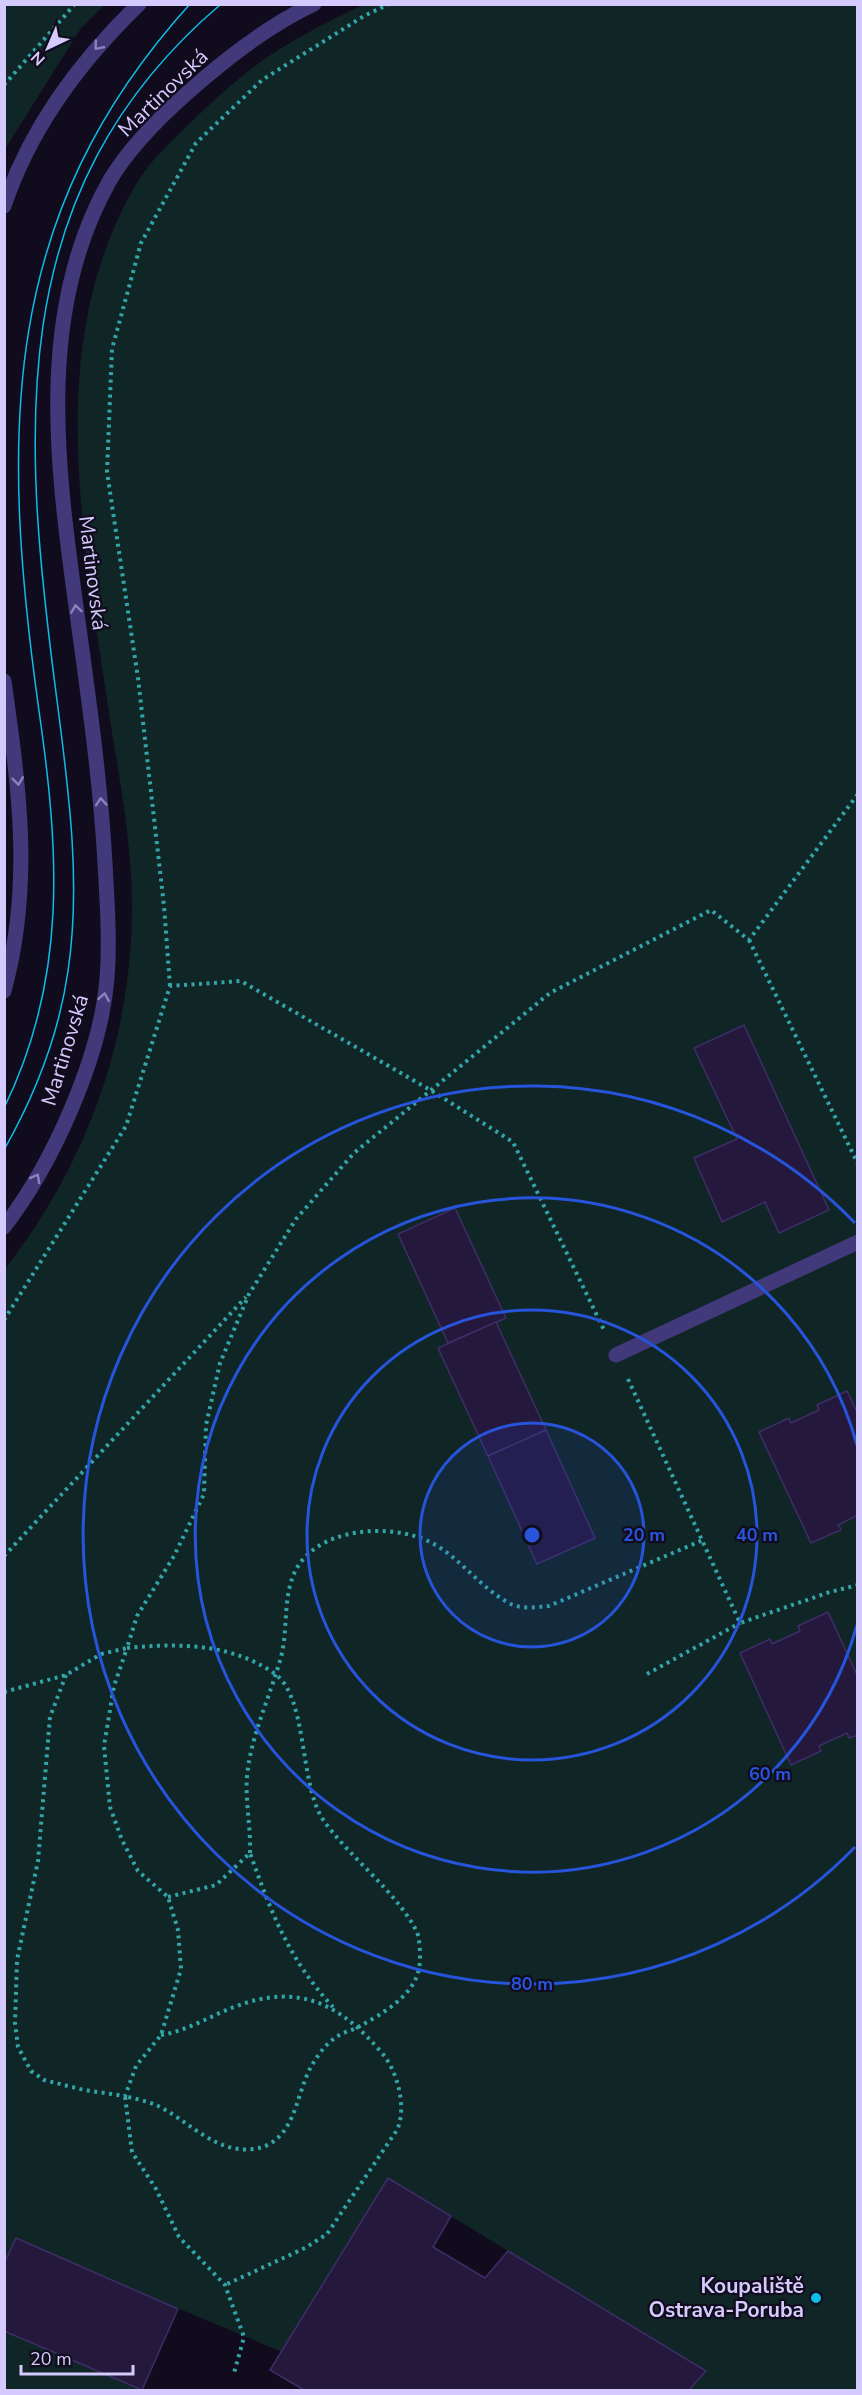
<svg xmlns="http://www.w3.org/2000/svg" width="862" height="2395" font-family="'Nunito Sans',sans-serif">
<rect width="100%" height="100%" fill="#110c1d"/>
<!-- green -->
<g fill="#102526">
<polygon points="5,4 104,5 81,28 5,149"/>
<path d="M363,5H857V2390H689L706,2371L388,2178L282,2352L118,2283L5,2264V1269C87,1164 132,1039 132,906C132,838 117,767 107,700C82,528 43,335 140,178C152,159 172,141 188,125C215,99 244,72 275,52C303,34 334,19 363,5Z"/>
<polygon points="5,2331 140,2390 5,2390"/>
</g>
<!-- building -->
<g fill="#24193d" stroke="#3e2d68" stroke-width="1.5">
<polygon points="744,1025 829,1210 779,1233 765,1202 722,1222 694,1158 737,1139 694,1048"/>
<polygon points="455,1208 506,1318 448,1343 398,1234"/>
<polygon points="496,1322 546,1430 488,1456 438,1348"/>
<polygon points="847,1391 858,1414 858,1515 838,1525 841,1530 811,1543 759,1432 789,1418 791,1423 819,1410 817,1405"/>
<polygon points="546,1430 595,1538 537,1564 488,1456"/>
<polygon points="828,1612 858,1677 858,1735 849,1738 847,1733 819,1746 821,1751 791,1765 740,1653 770,1639 772,1644 800,1631 798,1626"/>
<polygon points="388,2178 451,2216 433,2247 485,2278 508,2251 706,2371 689,2390 304,2390 270,2370"/>
<polygon points="16,2238 178,2309 142,2390 4,2331 4,2264"/>
</g>
<g fill="none" stroke-linecap="round" stroke-linejoin="round">
<!-- path -->
<g stroke="#32a5a9" stroke-width="4" stroke-dasharray="3 4.5" stroke-linecap="butt">
<polyline points="4,85 75,4"/>
<polyline points="749,940 858,1164"/>
<polyline points="170,986 164,906 138,678 107,472 112,349 141,243 196,143 262,80 364,16 389,4"/>
<polyline points="4,1320 126,1126 170,986 241,981 432,1091 513,1142 605,1332"/>
<polyline points="628,1379 740,1623 830,1592 858,1585"/>
<polyline points="4,1556 246,1297"/>
<polyline points="647,1674 740,1623"/>
<path d="M66,1675L50,1717L38,1861L17,1960L15,2023L18,2047L31,2071L44,2080L84,2090L125,2096L136,2066L161,2035L181,1969L178,1930L168,1897L138,1871L122,1840L110,1807L104,1746L114,1686L127,1648C177,1643 232,1643 275,1674C308,1697 299,1786 324,1821C351,1859 397,1892 417,1932C420,1940 421,1960 419,1968C415,1995 382,2014 360,2026C352,2031 342,2032 335,2038C325,2045 318,2055 312,2065C295,2094 296,2144 253,2149C215,2154 187,2119 156,2105C147,2101 135,2099 125,2096L132,2152L156,2189L179,2237L225,2285L244,2337L234,2373"/>
<polyline points="4,1692 66,1675 101,1654 127,1648 137,1616 174,1556 204,1494 206,1425 220,1363 249,1294 296,1219 354,1153 550,993 711,910 749,940 858,794"/>
<path d="M250,1853C251,1827 245,1801 247,1776C251,1735 270,1697 281,1657C288,1631 283,1602 293,1576C312,1527 390,1522 430,1542C459,1556 480,1588 509,1603C521,1610 536,1607 549,1606L703,1540"/>
<path d="M168,1897L216,1885L250,1853C271,1912 289,1960 333,2007"/>
<path d="M161,2035C187,2031 210,2016 234,2007C299,1982 340,2004 382,2053C398,2072 407,2108 397,2130L327,2234L305,2248L225,2285"/>
</g>
<!-- minor -->
<g stroke="#42397a" stroke-width="15">
<path d="M4,206C30,128 80,61 139,4"/>
<path d="M4,681C19,787 33,885 4,991"/>
<path d="M4,1227C52,1165 101,1057 107,978C110,940 107,901 105,863C100,774 87,687 75,599C56,460 37,308 110,180C129,148 159,118 186,94C225,59 267,26 314,4"/>
<polyline points="616,1355 858,1242"/>
</g>
<!-- tram -->
<g stroke="#0bbee8" stroke-width="1.5">
<path d="M4,1108C68,978 59,850 39,711C0,431 0,214 190,4"/>
<path d="M4,1150C35,1095 59,1034 68,971C81,884 69,794 58,708C22,437 0,192 221,4"/>
</g>
</g>
<!-- one-way arrows -->
<defs><path id="oneway-chevron" d="M-2-3.5L2.5 0L-2 3.5" fill="none" stroke-width="1.6" stroke-linecap="round" stroke-linejoin="round" transform="scale(1.5)"/></defs>
<g stroke="#8c82bc">
<use href="#oneway-chevron" transform="translate(98 46) rotate(130)"/>
<use href="#oneway-chevron" transform="translate(76 609) rotate(-98)"/>
<use href="#oneway-chevron" transform="translate(18 781) rotate(83)"/>
<use href="#oneway-chevron" transform="translate(101 802) rotate(-94)"/>
<use href="#oneway-chevron" transform="translate(104 997) rotate(-80)"/>
<use href="#oneway-chevron" transform="translate(36 1178) rotate(-61)"/>
</g>
<!-- distance rings -->
<circle cx="532" cy="1535" r="112" fill="#2654da" fill-opacity=".12"/>
<g fill="none" stroke="#2654da" stroke-width="3">
<circle cx="532" cy="1535" r="112"/>
<circle cx="532" cy="1535" r="225"/>
<path d="M857 1625A337 337 0 1 1 857 1445"/>
<path d="M855 1847A449 449 0 1 1 855 1223"/>
</g>
<!-- markers -->
<circle fill="#0bbee8" stroke="#110c1d" stroke-width="2" cx="816" cy="2298" r="6"/>
<g text-anchor="middle" stroke-width="4.5" stroke-linejoin="round" paint-order="stroke">
<!-- street labels -->
<g font-size="21" fill="#d5cafd" stroke="#110c1d">
<text transform="translate(163 93) rotate(-44)" y="7">Martinovská</text>
<text transform="translate(93 573) rotate(83)" y="7">Martinovská</text>
<text transform="translate(65 1050) rotate(-73)" y="7">Martinovská</text>
</g>
<!-- poi labels -->
<g font-size="21" font-weight="bold" fill="#d5cafd" stroke="#110c1d" text-anchor="end">
<text x="804" y="2293">Koupaliště<tspan x="804" dy="24">Ostrava-Poruba</tspan></text>
</g>
</g>
<circle cx="532" cy="1535" r="9" fill="#2654da" stroke="#110c1d" stroke-width="3"/>
<g font-size="18" text-anchor="middle" font-weight="bold" fill="#2654da" stroke="#110c1d" stroke-width="4.5" stroke-linejoin="round" paint-order="stroke">
<text x="644" y="1541">20 m</text>
<text x="757" y="1541">40 m</text>
<text x="770" y="1780">60 m</text>
<text x="532" y="1990">80 m</text>
</g>
<!-- border -->
<rect width="862" height="2395" fill="none" stroke="#d5cafd" stroke-width="12"/>
<!-- north arrow -->
<g transform="translate(48 48) rotate(224)" stroke="#110c1d" stroke-width="4.5" paint-order="stroke">
<path d="M0-4.5L10 22L0 15L-10 22Z" fill="#d5cafd"/>
<text y="-9" font-size="16" font-weight="bold" text-anchor="middle" fill="#d5cafd">N</text>
</g>
<!-- scale -->
<path d="M21 2365v9h112v-9" fill="none" stroke="#d5cafd" stroke-width="3"/>
<text x="30" y="2365" font-size="18" fill="#d5cafd" stroke="#110c1d" stroke-width="4.5" paint-order="stroke">20 m</text>
</svg>
